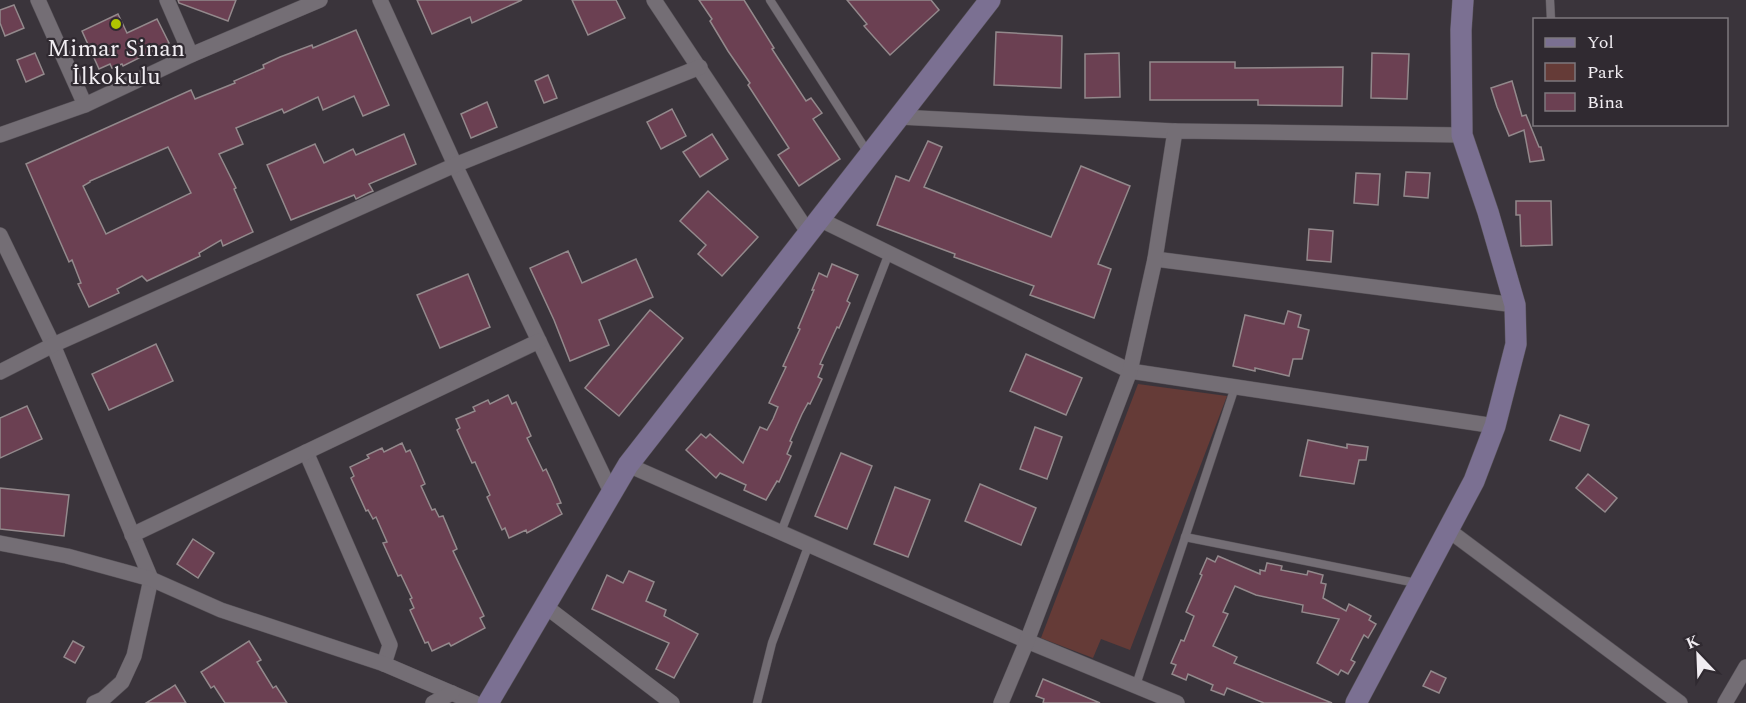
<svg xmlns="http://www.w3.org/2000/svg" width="1746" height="703" font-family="Spectral,serif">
<rect width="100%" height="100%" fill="#3a343b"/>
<!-- green -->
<polygon fill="#653b37" points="1138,384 1227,396 1130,650 1101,639 1093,658 1041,638"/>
<!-- building -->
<g fill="#6b4052" stroke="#93898c" stroke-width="1.5" fill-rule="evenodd">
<polygon points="178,0 236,0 228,21 179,3"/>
<polygon points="417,0 522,0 472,23 470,17 432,34"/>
<polygon points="572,0 616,0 625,18 588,35"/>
<polygon points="699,0 744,0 774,48 772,49 806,101 811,98 822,113 813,119 840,159 799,186 778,155 789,148 748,85 750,83 728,51 710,21 712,19"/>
<polygon points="847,0 931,0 939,10 890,55 864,26 867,24"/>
<polygon points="14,5 24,28 5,36 0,23 0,10"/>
<polygon points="118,14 127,33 157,19 169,43 123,66 122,64 112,68 110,64 99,69 82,31"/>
<path d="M356,30L389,105L363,116L354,96L323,110L318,97L284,113L282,109L236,128L243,144L219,154L236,188L234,189L253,232L223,246L221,240L199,253L200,256L147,281L142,276L117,289L119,293L89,307L78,284L81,283L72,260L69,262L26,164L191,90L195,99L235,83L234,81L264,68L263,65L280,57L312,45L313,48ZM168,147L191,193L106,234L83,186L90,182V181Z"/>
<polygon points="996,32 1062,36 1061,88 994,85"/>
<polygon points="35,53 44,74 26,82 17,60"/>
<polygon points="1119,53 1120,97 1085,98 1085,54"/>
<polygon points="1372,53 1409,54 1407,99 1371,98"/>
<polygon points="1150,62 1235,62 1235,68 1343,67 1342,106 1258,105 1258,100 1150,100"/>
<polygon points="548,75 557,98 544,103 535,81"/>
<polygon points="1512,81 1522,116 1526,115 1539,147 1541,147 1544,160 1530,162 1524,130 1509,136 1497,107 1491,88"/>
<polygon points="487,102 497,127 471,138 461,114"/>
<polygon points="672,109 686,136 661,149 647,122"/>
<polygon points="404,134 416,164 369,184 373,191 368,193 356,199 354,195 291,220 267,165 315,144 324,163 353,149 356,155"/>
<polygon points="712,134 728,159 700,177 683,152"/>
<polygon points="928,141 942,147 924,187 1051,237 1081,166 1130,186 1098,264 1111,269 1094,318 1030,295 1034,286 954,257 955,254 877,225 896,176 909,181"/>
<polygon points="1406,172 1430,173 1428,198 1404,196"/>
<polygon points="1356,173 1380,174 1378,205 1354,203"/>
<polygon points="708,191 758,237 722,276 698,254 706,245 680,221"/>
<polygon points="1516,201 1551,201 1552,245 1521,246 1520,215 1516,215"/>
<polygon points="1309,229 1333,231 1331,262 1307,260"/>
<polygon points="568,251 582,283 636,259 653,297 599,320 609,345 570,361 554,320 530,268"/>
<polygon points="832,264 858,275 847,301 850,303 839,328 837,327 820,364 823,365 818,377 822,379 810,404 808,403 802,414 790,441 792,442 787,454 791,456 779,482 777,481 766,500 744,490 746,485 720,473 716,478 686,450 701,434 706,438 710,434 743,463 760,427 767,430 773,419 778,407 769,403 786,367 783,366 800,329 798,328 814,290 812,290 819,273 827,277"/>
<polygon points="468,274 490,327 440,348 417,295"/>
<polygon points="650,310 683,338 619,416 585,388"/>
<polygon points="1288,311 1301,315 1298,327 1309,330 1302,359 1293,359 1289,376 1255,368 1255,371 1233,366 1245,315 1284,324"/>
<polygon points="156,344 173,381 109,410 92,374"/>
<polygon points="1026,354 1082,378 1066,415 1010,391"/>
<polygon points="508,395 512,404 516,402 531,436 527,438 543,471 546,469 552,482 561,503 557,504 562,514 527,533 526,530 509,538 505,528 502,530 487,497 490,495 479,471 475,462 472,463 457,430 460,428 456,419 475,411 473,407 488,400 490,404"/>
<polygon points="27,406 42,439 0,458 0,418"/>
<polygon points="1560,415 1589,425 1580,451 1550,440"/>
<polygon points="1035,427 1062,437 1047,479 1020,469"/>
<polygon points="1308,440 1347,448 1347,444 1368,447 1366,460 1359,460 1354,484 1300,476"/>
<polygon points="402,443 406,452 410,450 416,463 425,484 421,486 432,510 435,509 439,517 443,516 457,549 453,551 484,616 480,618 485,628 451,646 449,643 432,651 428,642 425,643 410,610 414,608 410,599 412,598 401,575 398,576 383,543 387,542 376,517 373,519 368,510 366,511 351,478 354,476 350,467 369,458 367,455 382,448 384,452"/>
<polygon points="841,453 872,466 847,529 815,516"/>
<polygon points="1588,474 1617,498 1605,512 1576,488"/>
<polygon points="980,484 1036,508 1021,545 965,521"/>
<polygon points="895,487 930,500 908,557 874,544"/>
<polygon points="0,488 69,495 64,536 0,529"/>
<polygon points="193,539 214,553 198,578 177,564"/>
<polygon points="1218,556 1260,574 1260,570 1265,571 1267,563 1282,566 1281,570 1307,575 1308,571 1323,575 1321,583 1326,584 1323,598 1346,611 1349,604 1371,616 1369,620 1376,624 1368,638 1364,635 1351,660 1355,662 1348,674 1341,670 1338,675 1317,663 1339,619 1302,612 1303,605 1256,595 1235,586 1223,612 1228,614 1213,646 1237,657 1234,663 1332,703 1264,703 1227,688 1224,695 1211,690 1213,685 1188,674 1186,680 1172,674 1176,665 1171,663 1181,640 1184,641 1194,616 1186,612 1202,575 1200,574 1207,558 1215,562"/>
<polygon points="629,571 654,582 646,601 666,610 664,616 698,634 674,678 656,669 669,643 592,609 607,575 623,583"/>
<polygon points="73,641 84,647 75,663 64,657"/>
<polygon points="249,641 261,660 257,662 273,688 276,686 287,703 225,703 214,686 211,688 201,672"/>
<polygon points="1431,671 1446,678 1439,693 1423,686"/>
<polygon points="1043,679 1100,703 1043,703 1044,699 1036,696"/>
<polygon points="175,685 186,703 146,703 169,689"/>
</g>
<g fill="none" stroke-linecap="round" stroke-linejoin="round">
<defs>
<g id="lane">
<polyline points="770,0 868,153"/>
<polyline points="1550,0 1551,20"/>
<polyline points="781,532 889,253"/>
<polyline points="1185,537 1416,583"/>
<polyline points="1136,685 1235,387"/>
<polyline points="757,703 772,643 809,544"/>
</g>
<g id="street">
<polyline points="38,0 85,105"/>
<polyline points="167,0 191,55"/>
<polyline points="380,0 455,165 612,494"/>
<polyline points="654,0 808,232"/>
<polyline points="899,117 1175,131"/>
<polyline points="0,135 85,105 191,55 320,0"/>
<polyline points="819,219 1130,371 1495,426"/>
<polyline points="0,235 53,345 151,579 134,656 122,682 103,699 94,703"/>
<polyline points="1155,259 1515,305"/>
<polyline points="0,372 53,345 455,165 700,67"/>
<polyline points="306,452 390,645 384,664"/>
<polyline points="628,465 1027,641 1177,703"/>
<polyline points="1447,529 1680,703"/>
<polyline points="132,535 539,341"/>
<polyline points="0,543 67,556 151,579 221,610 384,664 475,703"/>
<polyline points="545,606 672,703"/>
<polyline points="433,703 452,693"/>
<polyline points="1001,703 1027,641 1130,371 1155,259 1175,131 1462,135"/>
<polyline points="1725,703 1746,667"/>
</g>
<g id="secondary">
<polyline points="488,703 628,465 990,0"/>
<polyline points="1356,703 1474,481 1495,426 1516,344 1515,305 1488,212 1462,135 1461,30 1463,0"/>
</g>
</defs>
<!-- lane casing -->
<use href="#lane" stroke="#575258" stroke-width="9"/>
<!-- street casing -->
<use href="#street" stroke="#575258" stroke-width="16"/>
<!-- secondary casing -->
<use href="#secondary" stroke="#575258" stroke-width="22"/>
<!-- lane -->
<use href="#lane" stroke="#746e75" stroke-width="8"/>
<!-- street -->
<use href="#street" stroke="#746e75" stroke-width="15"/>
<!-- secondary -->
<use href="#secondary" stroke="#7b7092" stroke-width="21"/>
</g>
<!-- markers -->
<circle fill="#b0c501" stroke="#302a31" stroke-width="2" cx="116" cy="24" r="6"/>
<g text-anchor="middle" stroke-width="4.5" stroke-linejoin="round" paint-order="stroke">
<!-- poi labels -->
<g font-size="24" fill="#f1edf2" stroke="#302a31">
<text x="116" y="56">Mimar Sinan<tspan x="116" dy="28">İlkokulu</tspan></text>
</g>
</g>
<!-- legend -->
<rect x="1533" y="18" width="195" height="108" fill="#302a31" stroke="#7d787e" stroke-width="1.5"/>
<rect x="1545" y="38" width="30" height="9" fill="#7b7092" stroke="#7d787e" stroke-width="1.5"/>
<text x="1587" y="48" font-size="18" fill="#f1edf2">Yol</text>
<rect x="1545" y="63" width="30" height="18" fill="#653b37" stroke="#7d787e" stroke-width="1.5"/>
<text x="1587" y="78" font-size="18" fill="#f1edf2">Park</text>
<rect x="1545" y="93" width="30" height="18" fill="#6b4052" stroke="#7d787e" stroke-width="1.5"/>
<text x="1587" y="108" font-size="18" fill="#f1edf2">Bina</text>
<!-- north arrow -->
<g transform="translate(1698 655) rotate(337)" stroke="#302a31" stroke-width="4.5" paint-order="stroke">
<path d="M0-4.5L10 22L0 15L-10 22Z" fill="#f1edf2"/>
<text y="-9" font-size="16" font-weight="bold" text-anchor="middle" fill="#f1edf2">K</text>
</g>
</svg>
